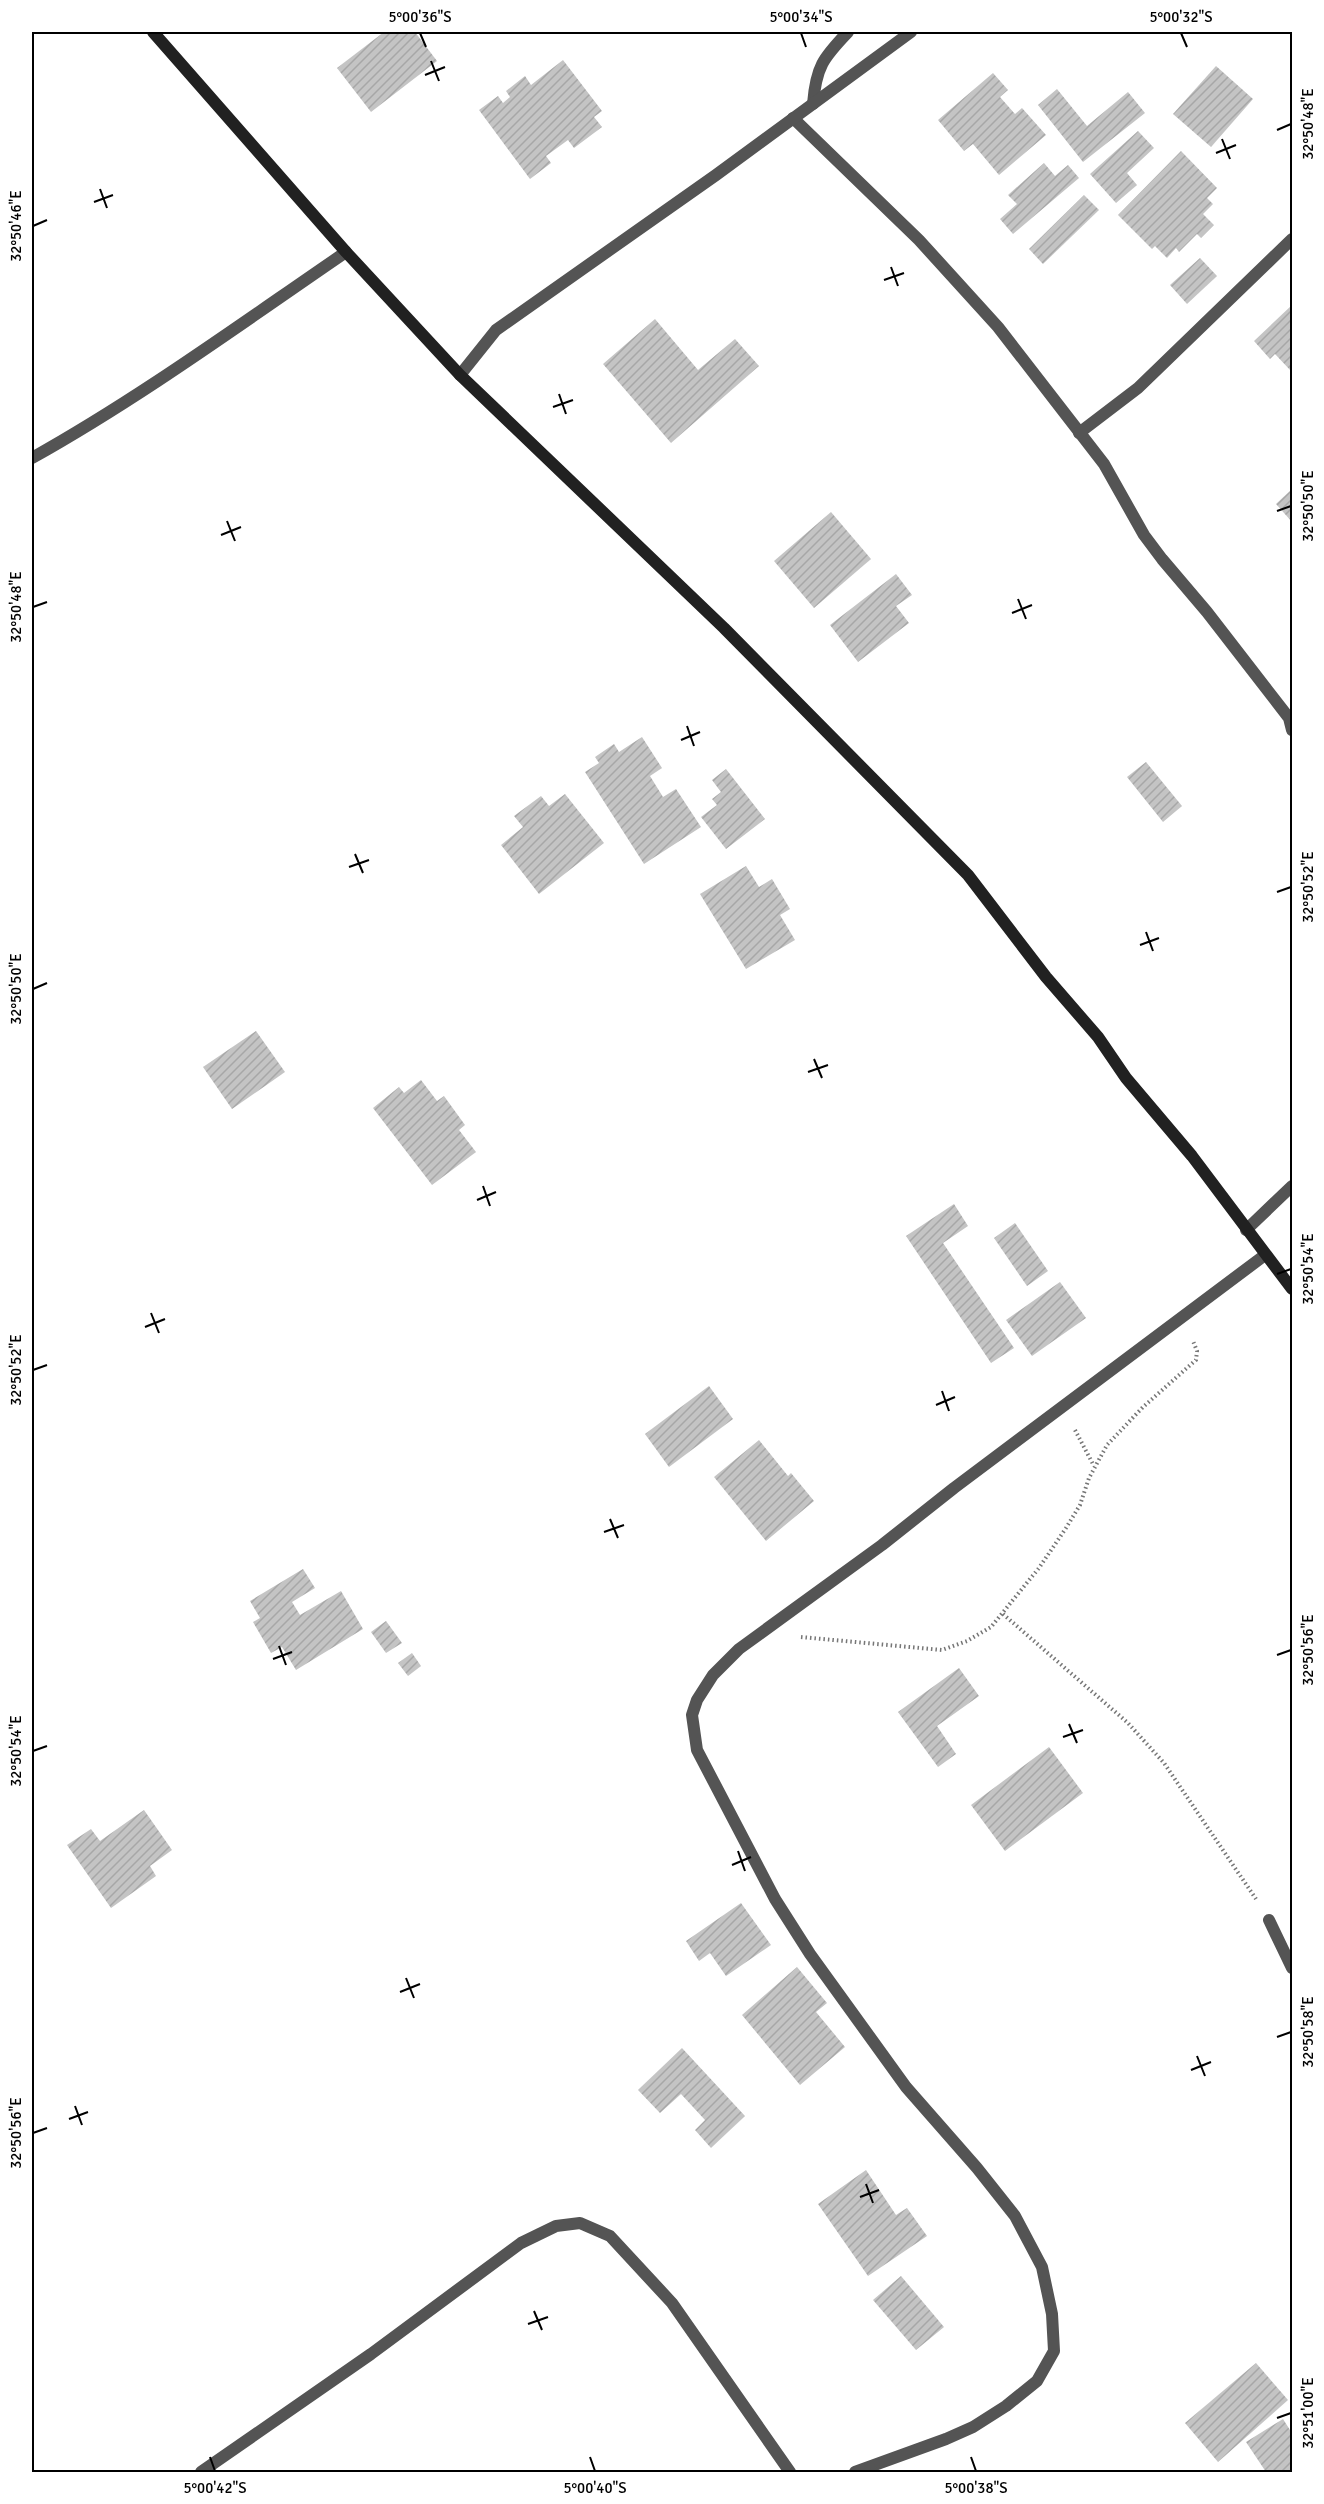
<svg xmlns="http://www.w3.org/2000/svg" width="1324" height="2504" font-family="Signika,sans-serif">
<defs>
<pattern id="building-hatch" width="6" height="6" patternUnits="userSpaceOnUse" patternTransform="scale(1.5)"><rect width="6" height="6" fill="#c4c4c4"/><path d="M-1 1l2-2M0 6l6-6M5 7l2-2" fill="none" stroke="#a7a7a7"/></pattern>
</defs>
<rect width="100%" height="100%" fill="#fff"/>
<!-- building -->
<g fill="url(#building-hatch)">
<polygon points="384,32 415,32 437,61 371,112 337,68"/>
<polygon points="563,60 602,111 594,117 602,127 574,148 568,140 546,156 551,163 530,179 479,110 498,96 503,103 510,97 506,91 525,76 531,85"/>
<polygon points="1216,66 1253,99 1211,147 1173,114"/>
<polygon points="993,73 1008,90 1000,97 1015,114 1022,108 1046,135 999,175 973,144 964,151 938,120"/>
<polygon points="1057,89 1087,126 1128,92 1145,113 1083,162 1038,105"/>
<polygon points="1138,131 1154,148 1127,173 1137,185 1116,203 1090,174"/>
<polygon points="1181,151 1217,188 1207,198 1213,204 1203,214 1214,225 1201,238 1197,234 1179,252 1176,248 1167,258 1155,246 1152,249 1118,215"/>
<polygon points="1044,163 1055,176 1068,165 1079,178 1013,234 1000,219 1017,204 1008,195"/>
<polygon points="1084,195 1099,210 1043,264 1029,249"/>
<polygon points="1200,258 1217,276 1187,304 1170,285"/>
<polygon points="1292,305 1292,370 1291,371 1275,354 1270,359 1254,341"/>
<polygon points="655,319 698,370 735,339 759,366 671,443 603,364"/>
<polygon points="1292,489 1292,522 1276,504"/>
<polygon points="831,512 871,559 814,608 774,561"/>
<polygon points="896,574 912,595 896,606 909,623 858,662 830,625"/>
<polygon points="642,737 662,768 650,776 663,797 676,789 701,827 644,864 585,772 599,763 595,757 614,744 619,752"/>
<polygon points="1146,762 1182,806 1163,822 1127,777"/>
<polygon points="726,769 765,819 726,849 701,817 717,805 712,799 721,792 712,780"/>
<polygon points="565,794 604,843 539,894 501,845 523,827 514,816 541,796 549,806"/>
<polygon points="746,866 759,887 772,879 790,909 780,915 795,940 746,969 700,894"/>
<polygon points="256,1031 285,1072 232,1109 203,1067"/>
<polygon points="421,1080 437,1101 444,1096 465,1125 459,1130 476,1152 432,1185 373,1108 399,1087 404,1093"/>
<polygon points="954,1204 968,1226 943,1243 1014,1348 991,1363 906,1236"/>
<polygon points="1015,1223 1048,1271 1027,1286 994,1238"/>
<polygon points="1060,1282 1086,1318 1032,1356 1006,1320"/>
<polygon points="709,1386 733,1419 669,1467 645,1434"/>
<polygon points="759,1440 788,1476 791,1473 814,1501 766,1541 714,1477"/>
<polygon points="303,1569 315,1588 292,1602 300,1615 341,1591 363,1629 296,1670 282,1647 271,1653 253,1622 260,1618 250,1601"/>
<polygon points="386,1621 402,1643 386,1653 371,1632"/>
<polygon points="412,1653 421,1666 408,1676 398,1663"/>
<polygon points="959,1668 979,1696 937,1726 956,1754 938,1767 898,1712"/>
<polygon points="1049,1747 1083,1793 1005,1851 971,1805"/>
<polygon points="144,1810 172,1850 150,1866 156,1876 111,1908 67,1845 91,1829 100,1841"/>
<polygon points="741,1903 771,1945 726,1976 710,1953 699,1961 686,1941"/>
<polygon points="797,1967 827,2003 816,2012 845,2047 800,2085 742,2015"/>
<polygon points="682,2048 745,2116 711,2148 695,2130 705,2120 681,2094 660,2113 638,2090"/>
<polygon points="866,2170 896,2215 907,2208 927,2236 868,2276 818,2204"/>
<polygon points="901,2276 944,2327 916,2350 873,2300"/>
<polygon points="1256,2363 1288,2400 1218,2462 1185,2423"/>
<polygon points="1283,2419 1290,2430 1292,2428 1292,2472 1266,2472 1246,2442"/>
</g>
<g fill="none" stroke-linecap="round" stroke-linejoin="round">
<!-- path -->
<g stroke="#767676" stroke-width="4" stroke-dasharray="1.5 3" stroke-linecap="butt">
<polyline points="1075,1430 1094,1466"/>
<polyline points="1003,1614 1128,1723 1164,1763 1256,1899"/>
<polyline points="801,1637 942,1650 967,1641 991,1627 1039,1568 1066,1528 1080,1505 1089,1478 1107,1445 1143,1407 1196,1360 1197,1351 1193,1341"/>
</g>
<!-- street -->
<g stroke="#545454" stroke-width="12">
<path d="M813,104C816,67 823,58 848,32"/>
<polyline points="793,118 919,240 998,327 1104,464 1144,535 1162,559 1207,612 1289,718 1292,730"/>
<polyline points="460,375 496,330 716,175 911,32"/>
<polyline points="1079,433 1138,388 1292,239"/>
<path d="M32,458C141,397 242,323 346,252"/>
<polyline points="1246,1230 1292,1186"/>
<polyline points="1269,1920 1292,1968"/>
<polyline points="201,2472 371,2354 521,2243 556,2226 580,2223 610,2236 672,2303 790,2472"/>
<polyline points="855,2472 946,2439 973,2427 1006,2406 1037,2381 1054,2351 1052,2314 1042,2267 1015,2216 977,2168 906,2087 810,1954 775,1899 697,1750 692,1715 697,1700 713,1675 739,1649 882,1545 954,1488 1265,1255"/>
</g>
<!-- secondary -->
<polyline stroke="#212121" stroke-width="12" points="153,32 346,252 460,375 724,628 968,875 1046,977 1098,1037 1126,1078 1192,1156 1292,1289"/>
</g>
<!-- ticks -->
<path fill="none" stroke="#000" stroke-width="2" d="M420,33L426,47M801,33L806,47M1181,33L1187,47M431,61L439,81M425,75L445,67M1277,130L1291,124M1222,139L1230,159M1216,153L1236,145M100,189L107,208M94,202L113,195M33,226L47,220M891,267L898,286M884,280L904,273M559,394L566,414M553,407L573,400M1277,511L1291,506M227,521L235,541M221,535L241,527M1018,599L1026,619M33,607L47,602M1012,613L1032,605M687,726L694,746M681,740L700,732M355,854L363,873M349,867L369,860M1277,892L1291,887M1146,932L1153,951M1140,945L1159,938M33,989L47,983M814,1059L822,1078M808,1072L828,1065M483,1186L490,1206M477,1200L496,1192M1277,1274L1291,1269M151,1313L159,1333M145,1327L165,1319M33,1370L47,1365M942,1391L949,1411M936,1405L955,1397M610,1519L618,1538M604,1532L624,1525M279,1646L286,1665M1277,1655L1291,1650M273,1659L292,1652M1069,1724L1077,1743M1063,1737L1083,1730M33,1751L47,1746M738,1851L745,1871M732,1865L751,1857M406,1978L414,1998M400,1992L420,1984M1277,2037L1291,2032M1197,2056L1205,2076M1191,2070L1211,2062M75,2106L82,2125M69,2119L88,2112M33,2133L47,2128M866,2184L873,2203M860,2197L879,2190M534,2311L542,2330M528,2324L548,2317M1277,2418L1291,2413M210,2457L215,2471M590,2457L595,2471M971,2457L976,2471"/>
<!-- border -->
<rect width="1324" height="2504" fill="none" stroke="#ffffff" stroke-width="66"/>
<rect x="33" y="33" width="1258" height="2438" fill="none" stroke="#000" stroke-width="2"/>
<g font-size="15" text-anchor="middle" fill="#000">
<text x="420" y="22">5°00'36"S</text>
<text x="801" y="22">5°00'34"S</text>
<text x="1181" y="22">5°00'32"S</text>
<text transform="translate(1308 124) rotate(-90)" y="5">32°50'48"E</text>
<text transform="translate(16 226) rotate(-90)" y="5">32°50'46"E</text>
<text transform="translate(1308 506) rotate(-90)" y="5">32°50'50"E</text>
<text transform="translate(16 607) rotate(-90)" y="5">32°50'48"E</text>
<text transform="translate(1308 887) rotate(-90)" y="5">32°50'52"E</text>
<text transform="translate(16 989) rotate(-90)" y="5">32°50'50"E</text>
<text transform="translate(1308 1269) rotate(-90)" y="5">32°50'54"E</text>
<text transform="translate(16 1370) rotate(-90)" y="5">32°50'52"E</text>
<text transform="translate(1308 1650) rotate(-90)" y="5">32°50'56"E</text>
<text transform="translate(16 1751) rotate(-90)" y="5">32°50'54"E</text>
<text transform="translate(1308 2032) rotate(-90)" y="5">32°50'58"E</text>
<text transform="translate(16 2133) rotate(-90)" y="5">32°50'56"E</text>
<text transform="translate(1308 2413) rotate(-90)" y="5">32°51'00"E</text>
<text x="215" y="2493">5°00'42"S</text>
<text x="595" y="2493">5°00'40"S</text>
<text x="976" y="2493">5°00'38"S</text>
</g>
</svg>
